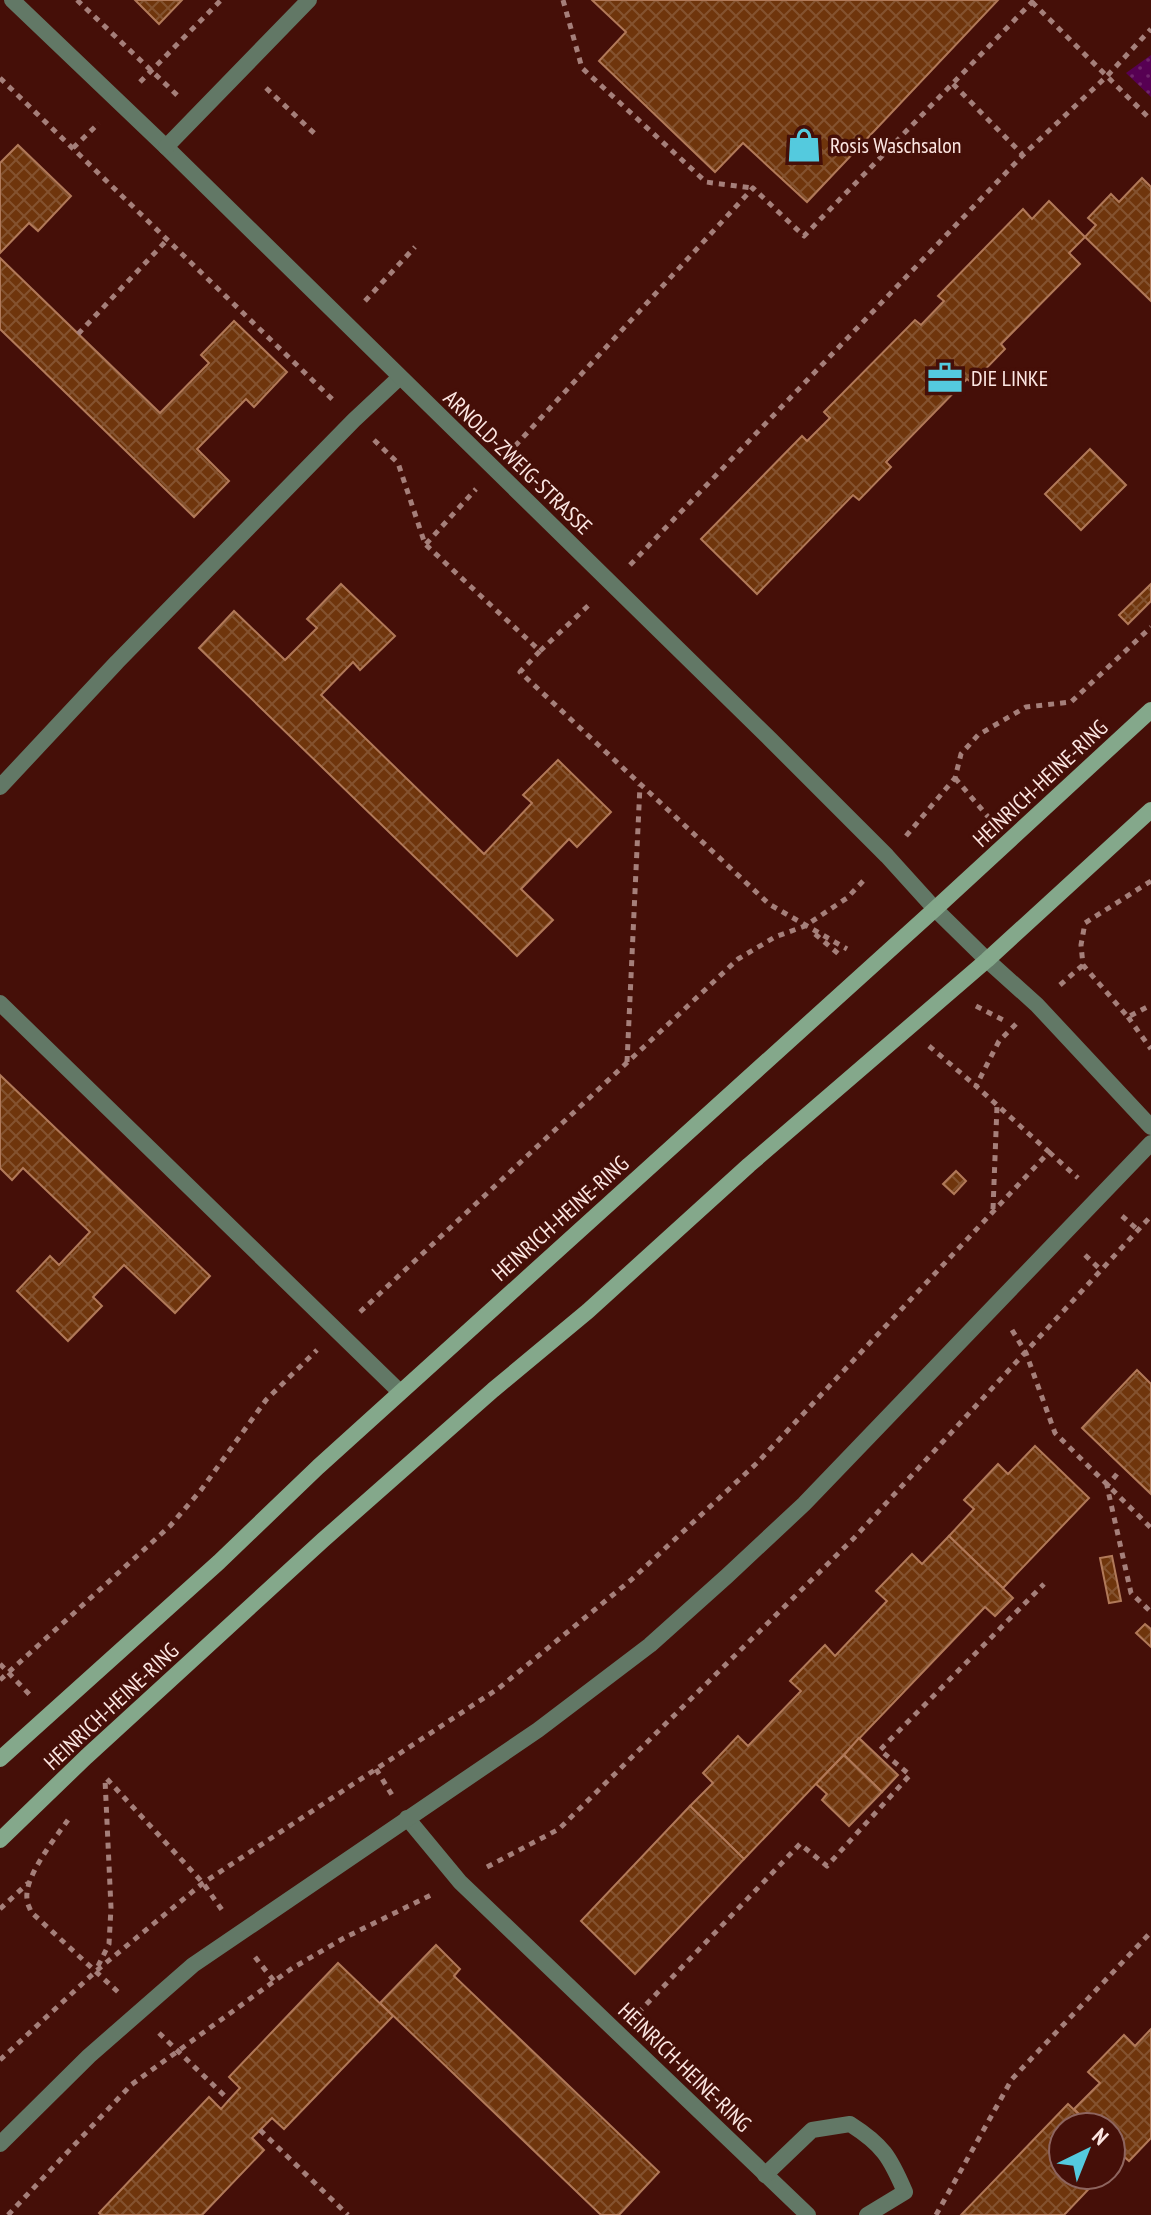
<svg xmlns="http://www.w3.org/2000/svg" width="1151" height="2215" font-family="'PT Sans Narrow',sans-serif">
	<defs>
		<pattern id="grass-dots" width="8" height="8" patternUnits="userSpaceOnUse" patternTransform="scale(2)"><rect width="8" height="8" fill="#570053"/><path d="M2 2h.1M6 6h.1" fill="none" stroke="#70256b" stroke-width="1.8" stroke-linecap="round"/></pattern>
		<pattern id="building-cross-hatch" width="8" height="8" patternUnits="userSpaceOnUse" patternTransform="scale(2)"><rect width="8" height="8" fill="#6f350c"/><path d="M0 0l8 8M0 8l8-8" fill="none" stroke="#84522f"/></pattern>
	</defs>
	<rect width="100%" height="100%" fill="#450f08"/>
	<path fill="url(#grass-dots)" d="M1151,55V97L1126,73Z"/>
	<g fill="url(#building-cross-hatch)" stroke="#b17959" stroke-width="2">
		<path d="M135,0H182L159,24Z"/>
		<path d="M592,0H998L807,202L743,143L715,172L599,61L626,32Z"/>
		<path d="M18,145L71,196L38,231L29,223L0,253V163Z"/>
		<path d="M1142,178L1151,187V301L1085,237L1096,225L1088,218L1111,194L1119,202Z"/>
		<path d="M1049,201L1085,237L1069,253L1080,264L1001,344L1005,349L972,383L967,379L886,462L891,467L859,500L853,495L757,594L701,539L802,436L807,441L830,418L824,412L915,320L921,325L944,301L938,296L1023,209L1032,219Z"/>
		<path d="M0,258L160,413L209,363L201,355L234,321L287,372L254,407L246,399L197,449L229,481L194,517L0,329Z"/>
		<path d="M1090,449L1126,485L1081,530L1045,494Z"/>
		<path d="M341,584L395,636L360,670L353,662L321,695L484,854L532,803L523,795L558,760L611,812L577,847L569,839L521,889L553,920L517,956L199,648L234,611L285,660L317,628L307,619Z"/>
		<path d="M1151,584V601L1128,624L1119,615Z"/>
		<path d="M0,1075L210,1276L175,1313L124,1265L93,1297L102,1306L68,1341L17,1291L50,1256L59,1265L90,1232L23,1168L12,1180L0,1168Z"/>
		<path d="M956,1171L966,1181L954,1194L943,1184Z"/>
		<path d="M1137,1370L1151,1384V1494L1082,1428Z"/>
		<path d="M1035,1446L1089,1498L1003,1588L949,1536L974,1509L964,1500L998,1464L1008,1474Z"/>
		<path d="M949,1536L1013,1598L995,1616L985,1607L744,1859L690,1806L713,1783L703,1773L738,1736L748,1746L801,1691L790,1681L825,1645L835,1656L887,1601L876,1591L912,1554L922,1564Z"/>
		<path d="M1112,1556L1121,1601L1109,1603L1100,1558Z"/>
		<path d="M1145,1624L1151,1629V1647L1136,1633Z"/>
		<path d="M859,1738L898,1775L882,1792L844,1755Z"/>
		<path d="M844,1755L882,1792L849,1826L822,1800L827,1794L816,1784Z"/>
		<path d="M690,1806L744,1859L635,1974L581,1921Z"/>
		<path d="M436,1945L460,1969L454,1976L659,2172L619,2215H601L380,2003Z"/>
		<path d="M338,1963L393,2016L284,2129L272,2118L252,2138L264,2150L202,2215H101L99,2213L209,2097L221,2109L229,2100L240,2088L229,2077Z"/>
		<path d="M1151,2029V2138L1129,2161L1111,2145V2127H1092L1074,2109L1100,2083L1088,2072L1124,2035L1135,2046Z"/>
		<path d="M1068,2104L1092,2127H1063V2175H1102L1064,2215H961Z"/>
		<path d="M1111,2145L1122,2155L1111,2166Z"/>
	</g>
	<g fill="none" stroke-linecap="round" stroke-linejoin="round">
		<g stroke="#a57f7a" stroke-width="5" stroke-dasharray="6 6" stroke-linecap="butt">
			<path d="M77,0L178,96"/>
			<path d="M563,0L582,68L706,182L752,188"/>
			<path d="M1032,2L1151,120"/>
			<path d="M0,78L333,400"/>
			<path d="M140,82L221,0"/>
			<path d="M953,84L1022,154"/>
			<path d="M266,88L315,134"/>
			<path d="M73,148L99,123"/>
			<path d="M365,301L415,247"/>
			<path d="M78,334L167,240"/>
			<path d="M374,440L398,463L425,544L540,651L520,672L769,904L847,949"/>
			<path d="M515,446L753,188L804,236L1034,0"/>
			<path d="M426,544L476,489"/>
			<path d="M630,565L1023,155L1107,76L1151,29"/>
			<path d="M540,651L592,602"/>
			<path d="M955,778L990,819"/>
			<path d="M906,836L955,778L961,754L978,735L1026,707L1071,702L1151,627"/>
			<path d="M1151,881L1085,923L1081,945L1083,965L1128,1017L1151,1005"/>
			<path d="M815,934L841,956"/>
			<path d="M1060,985L1083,965"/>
			<path d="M976,1006L1007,1022"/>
			<path d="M1128,1017L1151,1049"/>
			<path d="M929,1046L976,1086"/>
			<path d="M627,1062L640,785"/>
			<path d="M1049,1152L1078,1178"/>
			<path d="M993,1209L997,1106"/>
			<path d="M1122,1216L1138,1230"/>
			<path d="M1085,1255L1102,1271"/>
			<path d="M360,1312L738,959L775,937L805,926L847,898L866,878"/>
			<path d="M1012,1330L1026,1353L1055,1433L1151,1528"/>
			<path d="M1117,1474L1107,1486L1131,1593L1151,1612"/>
			<path d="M0,1664L30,1695"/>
			<path d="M0,1680L170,1526L201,1490L266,1400L317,1350"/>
			<path d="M376,1769L392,1795"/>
			<path d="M107,1779L203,1883L222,1910"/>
			<path d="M68,1820C55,1838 24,1877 27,1899C27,1904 30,1908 31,1912L118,1992"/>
			<path d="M487,1867L559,1829L854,1538L1151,1216"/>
			<path d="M0,1909L28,1883"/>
			<path d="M255,1957L274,1981"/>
			<path d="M98,1966L109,1944L111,1908L105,1779"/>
			<path d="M638,2013L800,1844L827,1866L910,1775L880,1750L1044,1584"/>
			<path d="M159,2033L229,2100"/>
			<path d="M0,2060L96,1971L203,1883L499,1688L631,1580L758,1462L1049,1152L976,1086L999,1041L1016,1024"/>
			<path d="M260,2130L348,2215"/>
			<path d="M8,2215L131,2085L291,1969L344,1938L431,1895"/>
			<path d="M936,2215L1012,2079L1151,1932"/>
		</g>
		<g stroke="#627866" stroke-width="16">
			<path d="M0,787L117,662L354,420L400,377"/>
			<path d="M0,1003L400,1392"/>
		</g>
		<g stroke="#627866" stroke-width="16">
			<path d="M12,0L166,147L770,739L887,856L935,909L987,960L1037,1005L1151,1127"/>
			<path d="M166,147L309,0"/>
			<path d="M407,1818L460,1882L808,2215"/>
			<path d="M0,2144L89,2056L193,1965L538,1730L650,1645L727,1576L804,1504L1151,1143"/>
			<path d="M765,2175L812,2130L850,2124C883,2145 890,2157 905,2192L867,2215"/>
		</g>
		<g stroke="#84a88b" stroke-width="16">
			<path d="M0,1759L219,1562L318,1467L935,909L1151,710"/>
			<path d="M0,1840L86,1757L323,1540L493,1390L588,1311L749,1165L987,960L1151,810"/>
		</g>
	</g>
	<defs>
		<g id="shop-bare" transform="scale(2.76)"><path d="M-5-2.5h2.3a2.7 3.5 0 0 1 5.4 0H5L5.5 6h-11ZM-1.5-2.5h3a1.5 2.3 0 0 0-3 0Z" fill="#54cade" stroke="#450f08" stroke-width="2.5" paint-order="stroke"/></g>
		<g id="office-bare" transform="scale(2.76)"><path d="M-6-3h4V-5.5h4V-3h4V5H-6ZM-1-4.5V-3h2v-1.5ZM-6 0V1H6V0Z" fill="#54cade" stroke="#450f08" stroke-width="2.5" paint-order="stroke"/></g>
	</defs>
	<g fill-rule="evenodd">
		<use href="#shop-bare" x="804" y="145"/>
		<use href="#office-bare" x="945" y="378"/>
	</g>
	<g text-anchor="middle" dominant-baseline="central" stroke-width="7" stroke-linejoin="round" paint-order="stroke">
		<g font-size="22" fill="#fce6e2" stroke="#450f08" text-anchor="start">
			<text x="830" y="145">Rosis Waschsalon</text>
			<text x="971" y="378">DIE LINKE</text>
		</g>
		<g font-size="22" fill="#fce6e2" stroke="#450f08">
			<text transform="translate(518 462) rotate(44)">ARNOLD-ZWEIG-STRASSE</text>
			<text transform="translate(1040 783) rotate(-43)">HEINRICH-HEINE-RING</text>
			<text transform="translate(560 1218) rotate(-42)">HEINRICH-HEINE-RING</text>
			<text transform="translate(111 1706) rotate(-43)">HEINRICH-HEINE-RING</text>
			<text transform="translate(685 2067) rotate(44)">HEINRICH-HEINE-RING</text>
		</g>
	</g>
	<g transform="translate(1087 2151) rotate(43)"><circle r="38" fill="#450f08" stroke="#8e655f" stroke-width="2"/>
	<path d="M0-6L14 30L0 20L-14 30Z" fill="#54cade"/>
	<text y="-12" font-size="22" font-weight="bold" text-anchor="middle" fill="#fce6e2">N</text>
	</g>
</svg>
